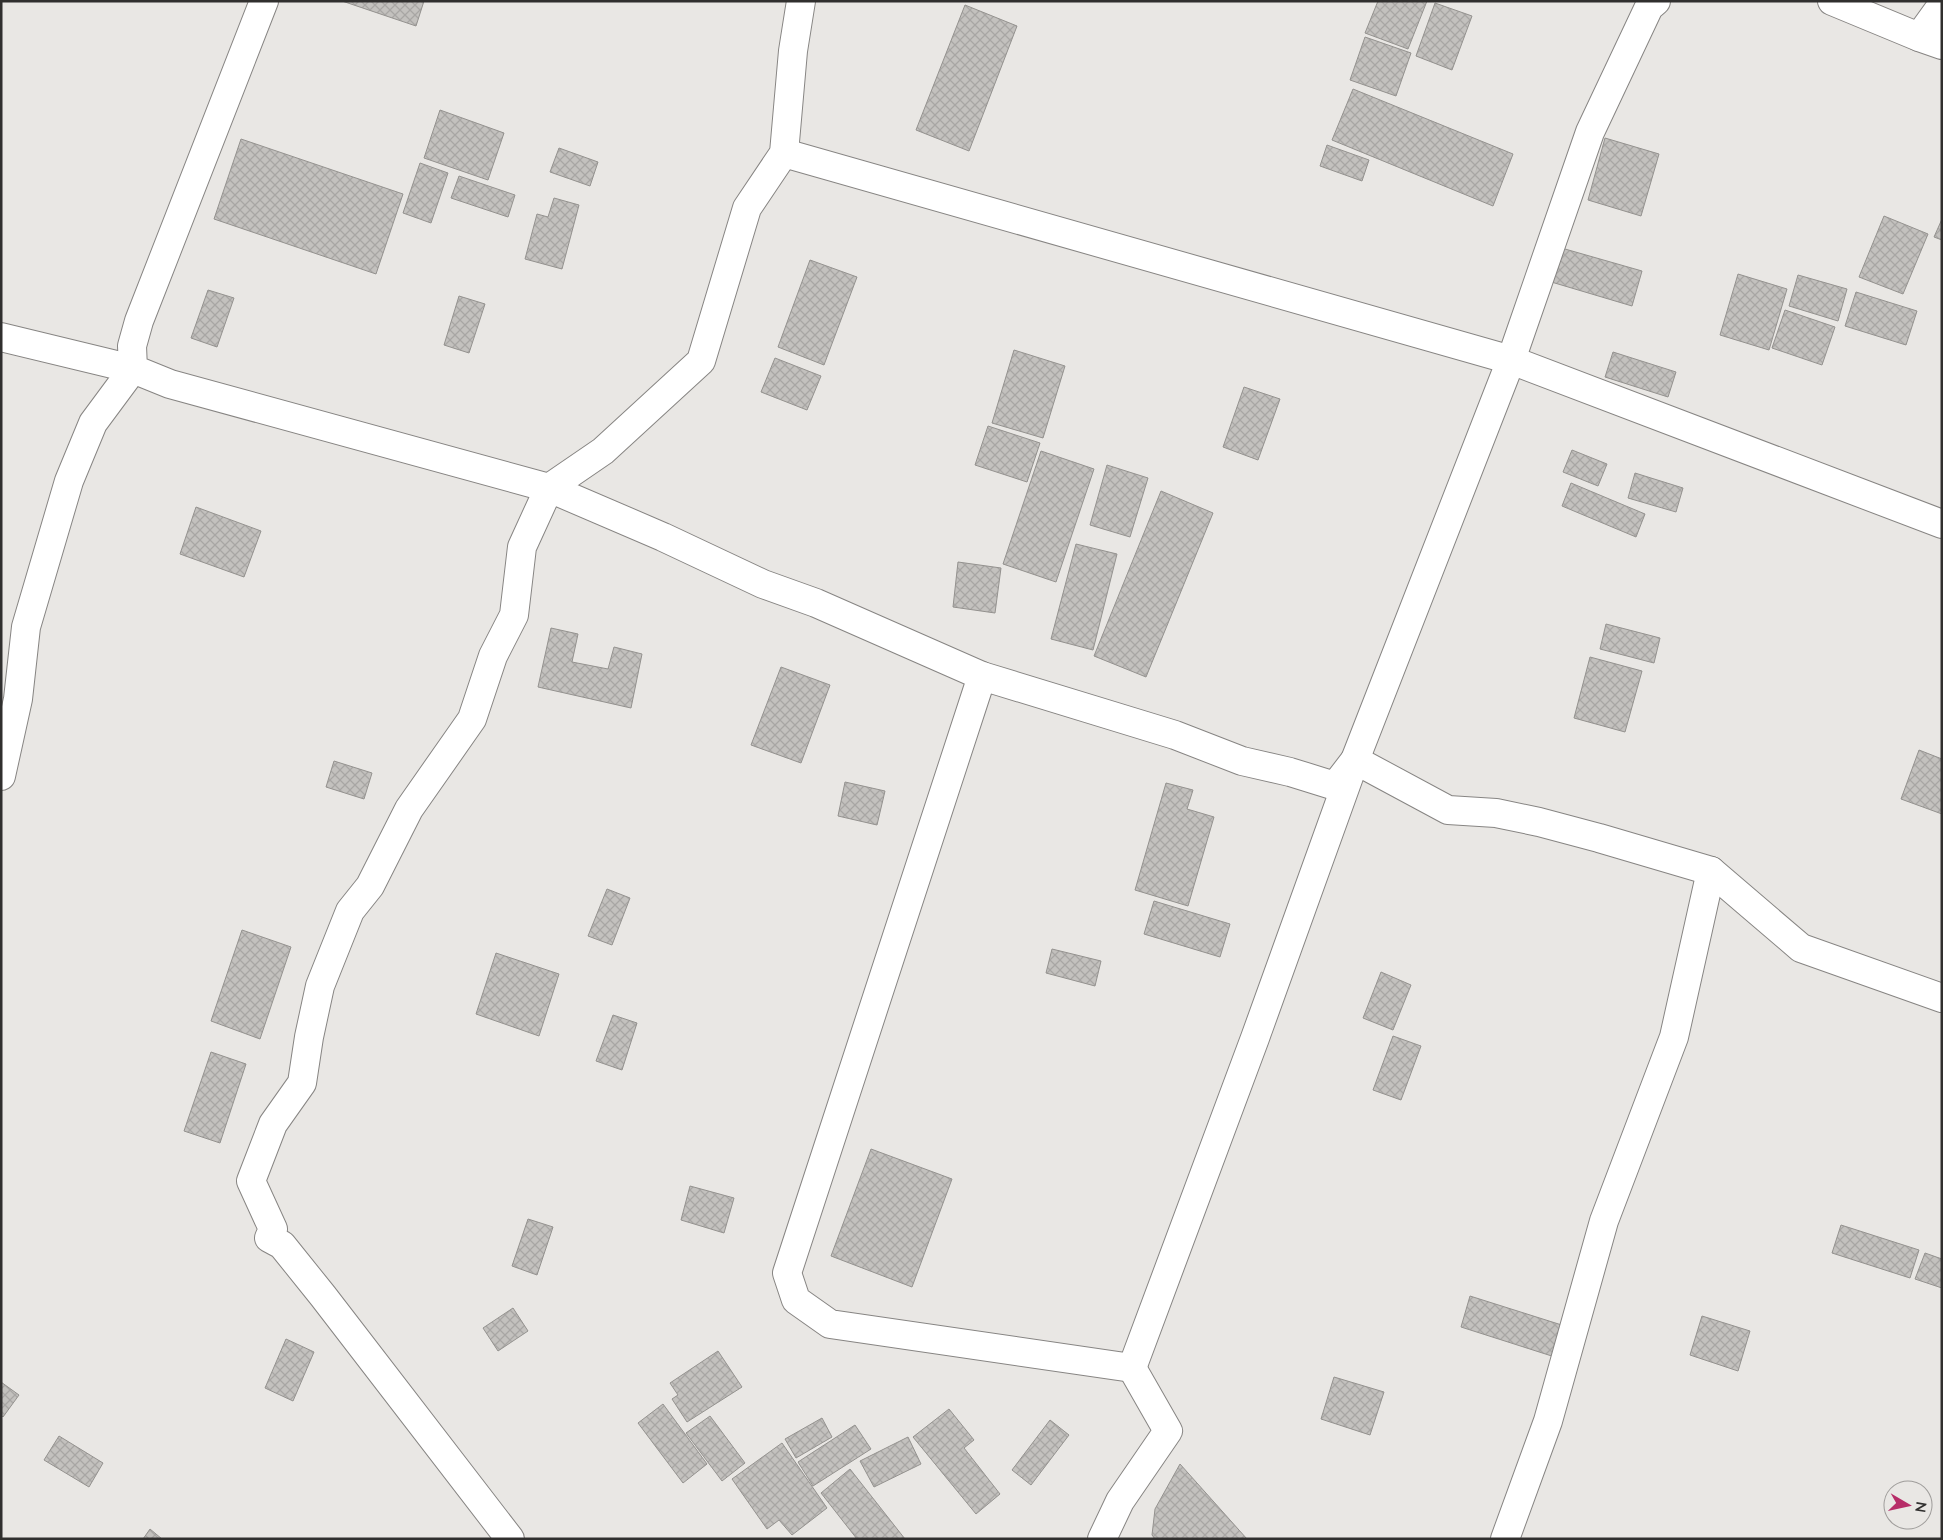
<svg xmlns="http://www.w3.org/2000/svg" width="1943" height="1540" font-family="Lato,sans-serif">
	<defs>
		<pattern id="building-cross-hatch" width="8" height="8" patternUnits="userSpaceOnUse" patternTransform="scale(1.25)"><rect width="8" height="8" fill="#c3c1be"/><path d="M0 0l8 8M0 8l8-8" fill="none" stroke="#a8a6a4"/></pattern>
	</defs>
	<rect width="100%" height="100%" fill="#e9e7e4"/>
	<g fill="url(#building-cross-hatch)" stroke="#94928f">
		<path d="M342,1H424L416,26Z"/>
		<path d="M1378,1H1427L1408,49L1365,33Z"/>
		<path d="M1435,3L1472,16L1452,70L1416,56Z"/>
		<path d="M965,5L1017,26L969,151L916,130Z"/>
		<path d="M1365,37L1411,53L1396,96L1350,80Z"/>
		<path d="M1353,89L1513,154L1493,206L1332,140Z"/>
		<path d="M440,110L504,133L488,180L424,158Z"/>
		<path d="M1605,138L1659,154L1641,216L1588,200Z"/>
		<path d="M241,139L403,194L376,274L214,219Z"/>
		<path d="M1327,145L1369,160L1362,181L1320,166Z"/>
		<path d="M559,148L598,162L590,186L550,172Z"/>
		<path d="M420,163L448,173L431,223L403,213Z"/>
		<path d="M459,176L515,195L508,217L451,198Z"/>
		<path d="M554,198L579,205L562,269L525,259L537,214L548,217Z"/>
		<path d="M1884,216L1928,234L1903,294L1859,277Z"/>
		<path d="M1942,219V240L1934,237Z"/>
		<path d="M1558,247L1642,271L1632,306L1548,281Z"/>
		<path d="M810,260L857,277L824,365L778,347Z"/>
		<path d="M1738,274L1787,289L1769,350L1720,335Z"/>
		<path d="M1798,275L1847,289L1838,321L1789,306Z"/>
		<path d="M208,290L234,298L217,347L191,338Z"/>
		<path d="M1856,292L1917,311L1906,345L1845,326Z"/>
		<path d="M459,296L485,304L469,353L444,345Z"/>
		<path d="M1785,310L1835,327L1822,365L1772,348Z"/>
		<path d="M1014,350L1065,366L1043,438L992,423Z"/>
		<path d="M1613,352L1676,372L1668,397L1605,377Z"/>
		<path d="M775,358L821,376L807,410L761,392Z"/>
		<path d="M1244,387L1280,399L1258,460L1223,447Z"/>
		<path d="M988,426L1040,443L1027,482L975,465Z"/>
		<path d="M1572,450L1607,464L1598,486L1563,472Z"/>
		<path d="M1041,451L1094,469L1056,582L1003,564Z"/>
		<path d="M1107,465L1148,478L1130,537L1090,525Z"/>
		<path d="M1635,473L1683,488L1676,512L1628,498Z"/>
		<path d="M1571,483L1645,514L1636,537L1562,506Z"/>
		<path d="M1161,491L1213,513L1146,677L1094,656Z"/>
		<path d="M196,507L261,531L244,577L180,554Z"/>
		<path d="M1076,544L1117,554L1093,650L1051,639Z"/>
		<path d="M958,562L1001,568L995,613L953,607Z"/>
		<path d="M1606,624L1660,638L1654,663L1600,649Z"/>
		<path d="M551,628L578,634L572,662L608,669L614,647L642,654L631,708L538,687Z"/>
		<path d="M1590,657L1642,671L1625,732L1574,718Z"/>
		<path d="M781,667L830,685L801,763L751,745Z"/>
		<path d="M1919,750L1942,759V814L1901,799Z"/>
		<path d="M334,761L372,773L364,799L326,787Z"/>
		<path d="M845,782L885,791L877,825L838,816Z"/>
		<path d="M1166,783L1193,790L1187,809L1214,817L1188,906L1135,890Z"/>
		<path d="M607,889L630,898L612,945L588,936Z"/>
		<path d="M1154,901L1230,924L1220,957L1144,934Z"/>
		<path d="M242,930L291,947L260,1039L211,1021Z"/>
		<path d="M1052,949L1101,961L1095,986L1046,973Z"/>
		<path d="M496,953L559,974L539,1036L476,1014Z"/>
		<path d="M1381,972L1411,985L1393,1030L1363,1018Z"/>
		<path d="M613,1015L637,1023L622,1070L596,1061Z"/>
		<path d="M1393,1036L1421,1046L1401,1100L1373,1090Z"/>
		<path d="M211,1052L246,1064L220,1143L184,1131Z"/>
		<path d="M871,1149L952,1179L912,1287L831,1256Z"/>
		<path d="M690,1186L734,1198L724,1233L681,1220Z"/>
		<path d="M528,1219L553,1227L537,1275L512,1266Z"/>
		<path d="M1841,1225L1919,1250L1910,1278L1832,1253Z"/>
		<path d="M1925,1253L1942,1259V1288L1915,1279Z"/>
		<path d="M1470,1296L1568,1327L1558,1358L1461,1327Z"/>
		<path d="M513,1308L528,1331L498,1351L483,1328Z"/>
		<path d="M1702,1316L1750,1331L1738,1371L1690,1355Z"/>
		<path d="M286,1339L314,1352L293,1401L265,1388Z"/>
		<path d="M718,1351L742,1387L687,1422L672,1399L678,1395L670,1383Z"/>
		<path d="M1334,1377L1384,1392L1370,1435L1321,1419Z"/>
		<path d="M1,1382L19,1395L3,1417L1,1415Z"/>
		<path d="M663,1404L707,1464L683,1483L638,1423Z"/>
		<path d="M949,1409L974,1440L964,1448L1000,1494L976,1514L913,1437Z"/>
		<path d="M710,1416L745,1463L722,1481L686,1433Z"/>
		<path d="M822,1418L832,1437L796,1458L785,1439Z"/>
		<path d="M1050,1420L1069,1435L1031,1485L1012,1470Z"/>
		<path d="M855,1425L871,1449L813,1486L798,1462Z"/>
		<path d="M59,1436L103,1463L89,1487L44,1460Z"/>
		<path d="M908,1437L921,1464L874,1487L860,1461Z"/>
		<path d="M782,1443L827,1508L792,1535L779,1520L767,1529L732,1479Z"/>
		<path d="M1180,1464L1247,1539H1155L1152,1535L1155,1509Z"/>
		<path d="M850,1469L905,1539H857L821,1493Z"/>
		<path d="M150,1529L162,1539H143Z"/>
	</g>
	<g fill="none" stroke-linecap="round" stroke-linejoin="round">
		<g stroke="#878583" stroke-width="30">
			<g id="street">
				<path d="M264,1L139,321L132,346L133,369L170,384L549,488L663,537L763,584L816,603L982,676L1175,735L1242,761L1290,772L1335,786L1355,760L1448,810L1496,813L1539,822L1599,838L1711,871L1801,948L1942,998"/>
				<path d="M1832,1L1919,37L1942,45"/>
				<path d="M1919,37L1942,5"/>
				<path d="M784,153L1511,360L1942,524"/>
				<path d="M1,337L133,369L93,423L69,481L26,627L18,699L1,776"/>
				<path d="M982,676L787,1273L796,1300L830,1324L1132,1368"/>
				<path d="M1132,1368L1255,1038L1355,760L1511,360L1590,132L1649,7L1656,1"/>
				<path d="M510,1539L323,1296L282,1245L269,1238L273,1229L251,1181L273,1124L302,1083L309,1037L320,986L350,911L370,886L409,809L472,719L493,656L514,615L522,547L549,488L603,451L701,361L747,208L784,153L793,51L801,1"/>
				<path d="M1102,1539L1120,1501L1168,1431L1132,1368"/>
				<path d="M1505,1539L1548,1421L1604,1221L1674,1037L1711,871"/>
			</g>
		</g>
		<use href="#street" stroke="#fff" stroke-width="28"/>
	</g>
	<rect width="1943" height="1540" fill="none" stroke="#302f2e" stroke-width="5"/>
	<g transform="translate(1908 1505) rotate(99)"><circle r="24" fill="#e9e7e4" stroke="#9f9d9b"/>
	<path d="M0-4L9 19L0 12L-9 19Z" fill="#b72d68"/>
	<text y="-8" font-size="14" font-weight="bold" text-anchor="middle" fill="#302f2e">N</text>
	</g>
</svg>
